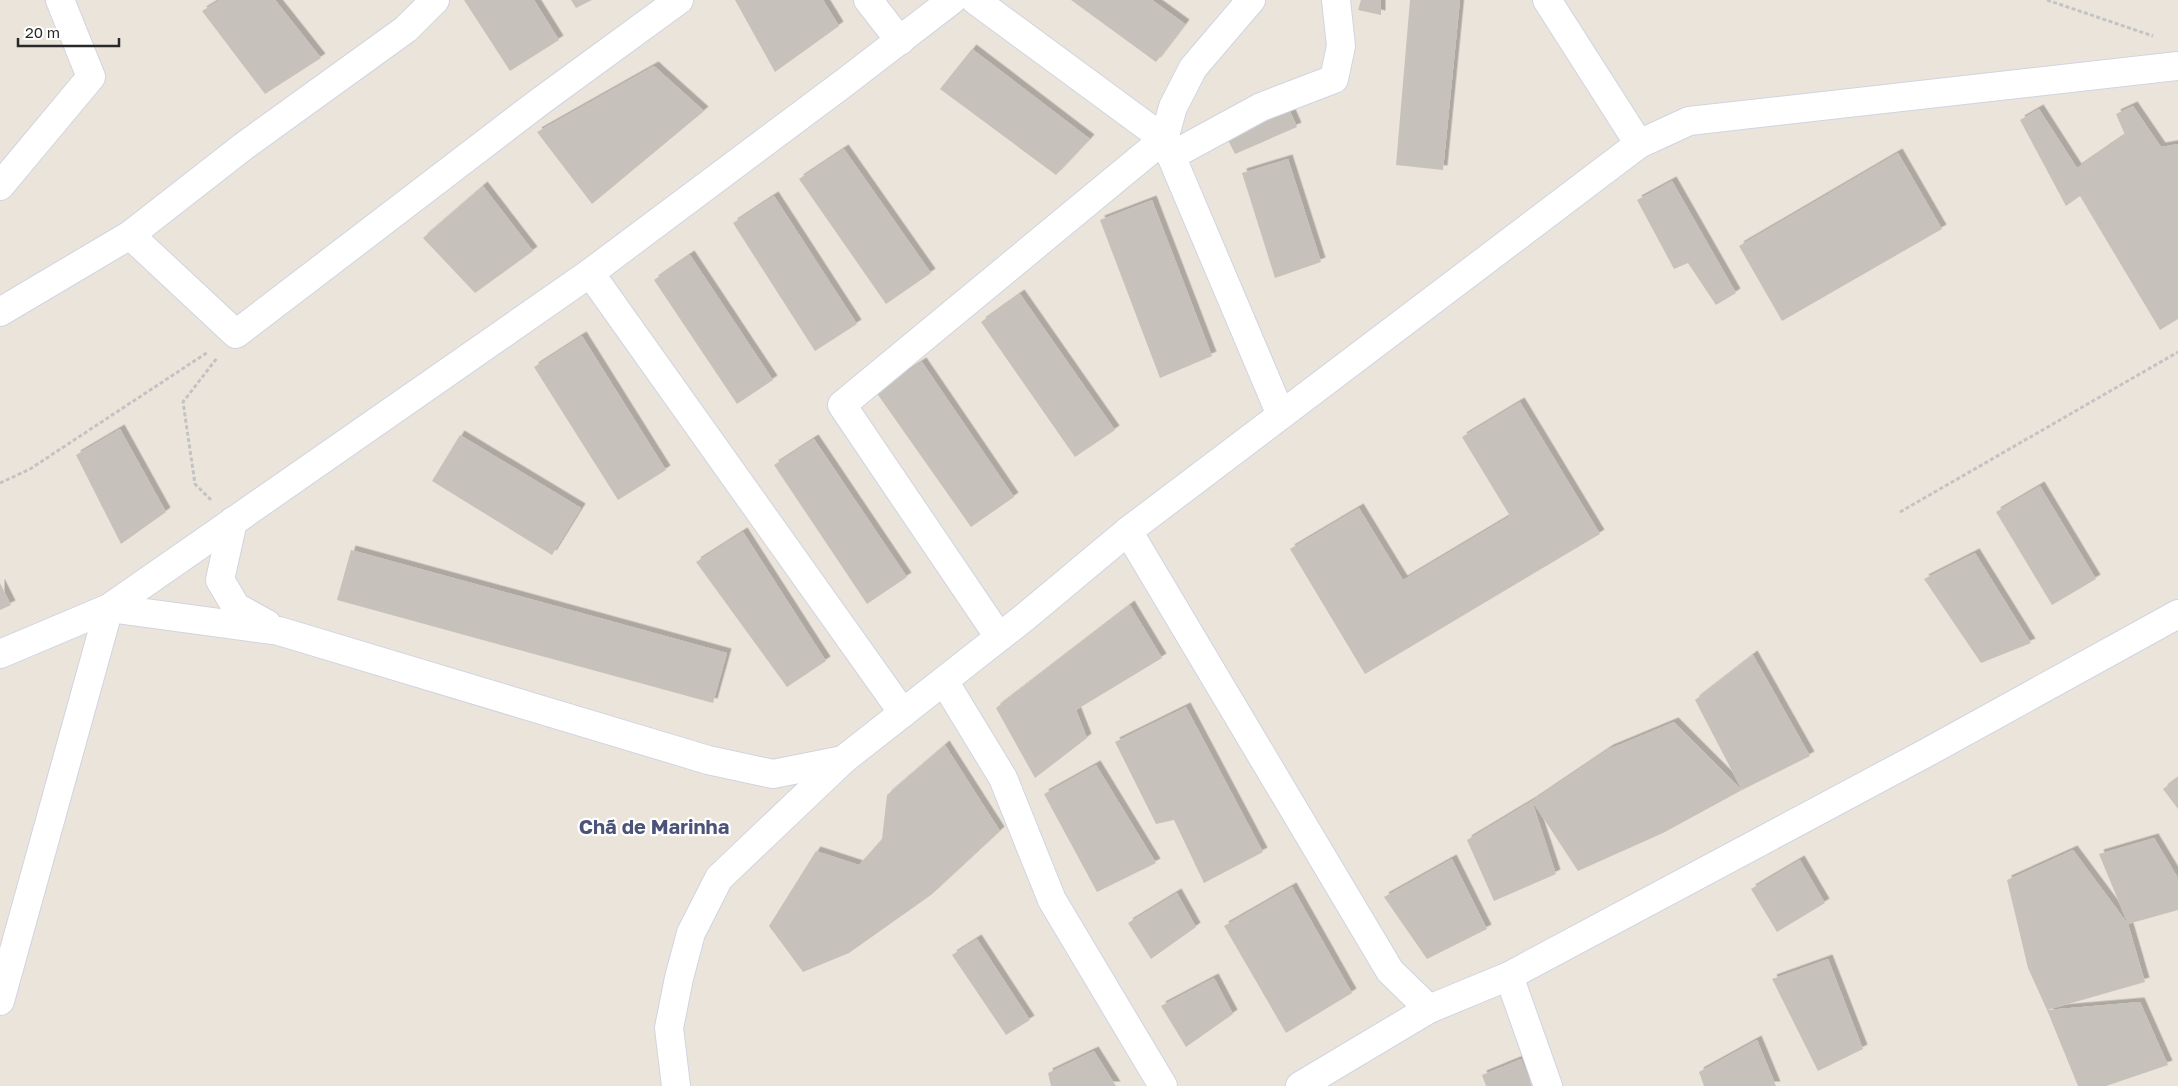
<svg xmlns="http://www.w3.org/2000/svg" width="2178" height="1086" font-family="'Golos Text',sans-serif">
	<defs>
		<filter id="shadow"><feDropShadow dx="4.5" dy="-4.5" stdDeviation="0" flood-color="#0004"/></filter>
	</defs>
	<rect width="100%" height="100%" fill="#ebe4db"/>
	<g fill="#c6c1bb" filter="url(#shadow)">
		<path d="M220,0H275L321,58L265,94L202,11Z"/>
		<path d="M464,0H534L559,40L510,71Z"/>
		<path d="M571,0H592L576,8Z"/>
		<path d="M735,0H823L839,26L775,72Z"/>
		<path d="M1071,0H1152L1185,24L1156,62Z"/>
		<path d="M1361,0H1381V15L1358,10Z"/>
		<path d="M1410,0H1460L1443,170L1396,165Z"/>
		<path d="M972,49L1090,139L1056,175L940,89Z"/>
		<path d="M654,66L704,111L592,204L537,132Z"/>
		<path d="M2133,106L2161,147L2178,144V319L2160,330L2080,196L2066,206L2020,120L2039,109L2077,168L2125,135L2116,114Z"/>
		<path d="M1289,109L1297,127L1235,154L1226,136Z"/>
		<path d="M844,149L931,273L886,304L799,179Z"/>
		<path d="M1898,153L1942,229L1782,321L1739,246Z"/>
		<path d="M1288,159L1321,262L1275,278L1242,173Z"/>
		<path d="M1672,181L1736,293L1716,305L1688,263L1674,269L1637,200Z"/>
		<path d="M483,186L533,251L475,293L423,238Z"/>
		<path d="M774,196L857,324L815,351L733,223Z"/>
		<path d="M1152,200L1212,356L1160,378L1100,220Z"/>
		<path d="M690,255L773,380L737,404L654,280Z"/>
		<path d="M1020,294L1115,430L1075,457L981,322Z"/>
		<path d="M582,336L666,470L618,500L534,367Z"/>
		<path d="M922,362L1014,497L971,527L876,392Z"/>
		<path d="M1520,402L1600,534L1365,674L1290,549L1359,508L1403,580L1510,516L1462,437Z"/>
		<path d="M120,429L166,512L121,544L76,455Z"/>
		<path d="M460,435L581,508L552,555L432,481Z"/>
		<path d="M814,439L907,577L867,604L774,465Z"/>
		<path d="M2040,486L2096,579L2052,605L1996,512Z"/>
		<path d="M743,532L826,661L787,687L696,562Z"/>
		<path d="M351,550L727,653L713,703L337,600Z"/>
		<path d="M1975,553L2031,643L1981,663L1924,579Z"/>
		<path d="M0,583L11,605L0,610Z"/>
		<path d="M1130,605L1162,658L1076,710L1087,738L1035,778L996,708Z"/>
		<path d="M1753,655L1810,756L1742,790L1695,700Z"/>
		<path d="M1186,707L1263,852L1204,883L1174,820L1156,824L1115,742Z"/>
		<path d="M1674,722L1742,790L1663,833L1578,871L1532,801L1556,874L1494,901L1467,840L1532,801L1609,749Z"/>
		<path d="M945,745L1000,831L931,895L849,953L803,972L769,926L816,851L859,865L882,839L887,795Z"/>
		<path d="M1096,765L1156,863L1097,892L1044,794Z"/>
		<path d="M2178,778V809L2163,789Z"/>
		<path d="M2154,838L2178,878V910L2128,924L2099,854Z"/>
		<path d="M2073,850L2128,924L2145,982L2047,1010L2028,968L2007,880Z"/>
		<path d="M1452,859L1487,929L1427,959L1384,897Z"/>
		<path d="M1800,860L1825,903L1777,932L1751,889Z"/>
		<path d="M1292,887L1352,993L1286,1033L1224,926Z"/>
		<path d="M1177,893L1196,927L1151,959L1128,923Z"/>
		<path d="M977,939L1030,1020L1006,1035L952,955Z"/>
		<path d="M1828,959L1863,1049L1818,1071L1772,979Z"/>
		<path d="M1214,978L1233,1014L1186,1047L1161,1006Z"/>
		<path d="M2140,1002L2168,1065L2106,1086H2078L2047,1010Z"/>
		<path d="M1757,1040L1776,1086H1704L1699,1072Z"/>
		<path d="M1094,1051L1116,1086H1051L1048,1073Z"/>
		<path d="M1521,1059L1532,1086H1486L1482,1075Z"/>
	</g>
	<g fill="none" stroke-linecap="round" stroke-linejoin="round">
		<g stroke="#d0d4e1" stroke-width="30">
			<g id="minor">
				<path d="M435,0L406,29L244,146L130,235L236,334L538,103L679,0"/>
				<path d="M868,0L900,41"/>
				<path d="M975,0L1164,139L1281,415"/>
				<path d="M1547,0L1639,144"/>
				<path d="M1171,156L1261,107L1334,79L1341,46L1336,0"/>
				<path d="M0,186L91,77L60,0"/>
				<path d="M590,273L903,713"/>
				<path d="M0,312L130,235"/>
				<path d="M233,521L220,580L236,607L267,624"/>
				<path d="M1128,531L1390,971L1429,1009L1509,976L1548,1086"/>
				<path d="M999,637L842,405L1164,139L1173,107L1193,68L1251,0"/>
				<path d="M0,654L109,608"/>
				<path d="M944,681L1003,778L1052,900L1163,1086"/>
				<path d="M843,760L773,774L708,760L279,631L109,608L590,273L844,83L952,0"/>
				<path d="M1509,976L1926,753L2178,614"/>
				<path d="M0,1001L109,608"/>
				<path d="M676,1086L669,1028L679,978L691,933L719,878L843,760L1025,617L1128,531L1639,144L1689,121L2178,66"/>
				<path d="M1300,1086L1429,1009"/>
			</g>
		</g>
		<g stroke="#c3c3c3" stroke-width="3" stroke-dasharray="4 2.5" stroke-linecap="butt">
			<path d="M2047,0L2153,36"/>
			<path d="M0,483L30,469L208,352"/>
			<path d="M211,500L195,484L183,402L217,358"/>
			<path d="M1900,512L2178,352"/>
		</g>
		<use href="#minor" stroke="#fff" stroke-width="28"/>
	</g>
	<g text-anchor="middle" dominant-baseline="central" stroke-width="4.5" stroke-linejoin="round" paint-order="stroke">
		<g font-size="20" font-weight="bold" fill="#4b5378" stroke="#fff">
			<text x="654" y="826">Chã de Marinha</text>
		</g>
	</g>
	<path d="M18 38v8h101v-8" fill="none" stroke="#292929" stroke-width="2.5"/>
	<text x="25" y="38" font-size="15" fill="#292929" stroke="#ffffff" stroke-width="4" paint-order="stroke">20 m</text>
</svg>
